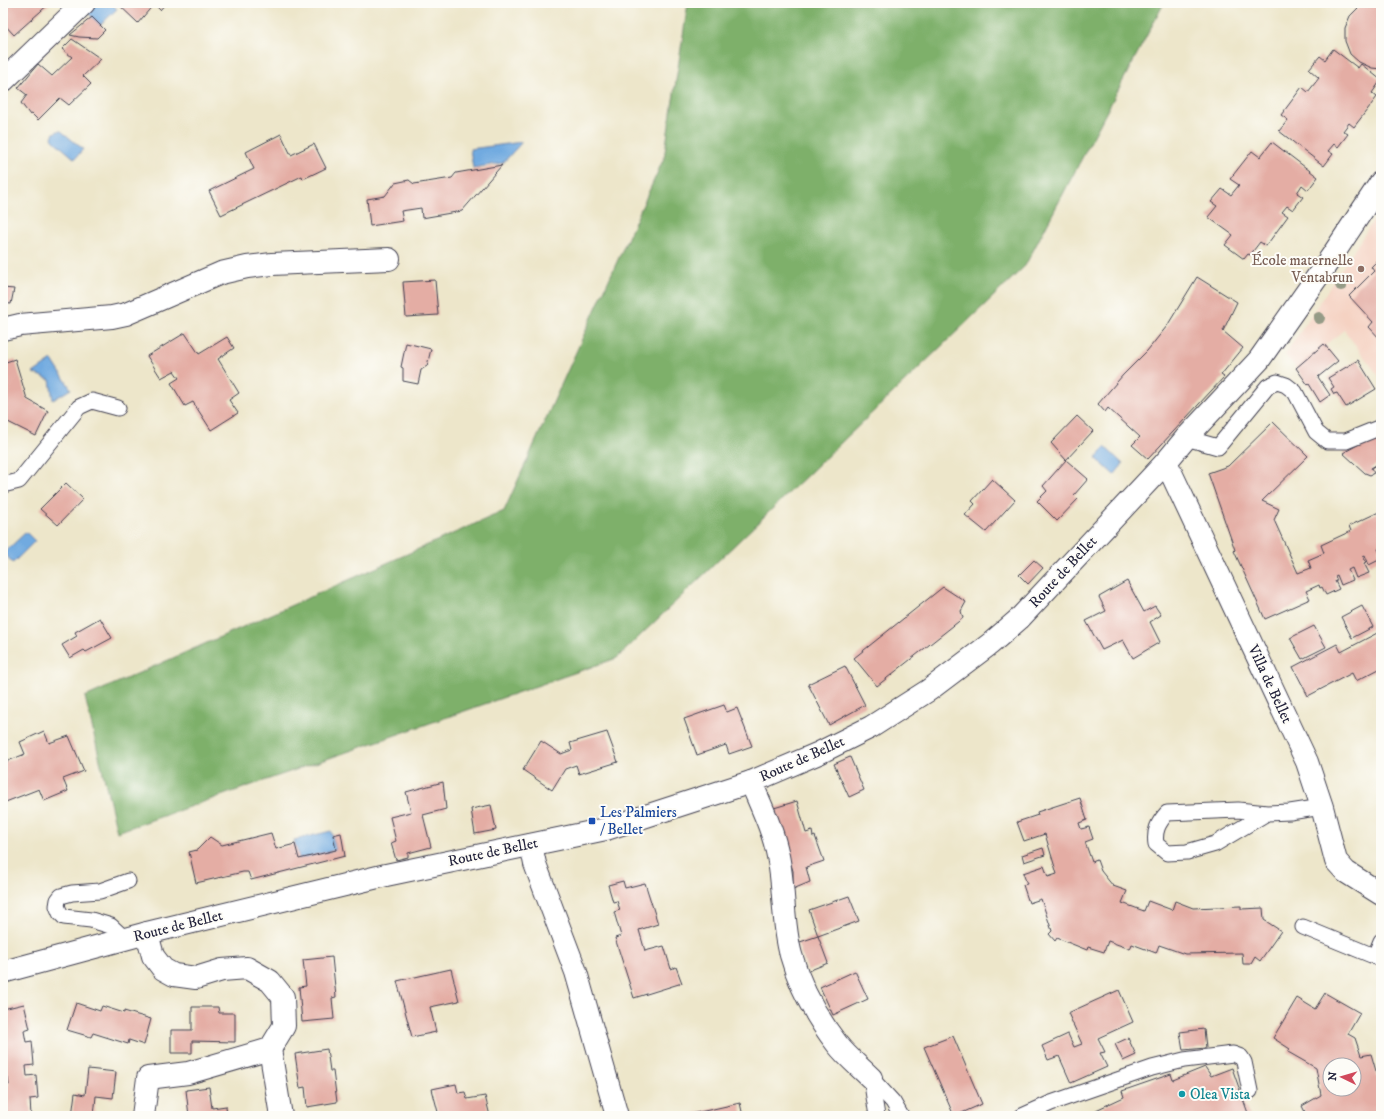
<svg xmlns="http://www.w3.org/2000/svg" width="1384" height="1119" font-family="'IM FELL DW Pica',serif">
	<rect width="100%" height="100%" fill="#fdfcf7"/>
	<filter id="ink" filterUnits="userSpaceOnUse"><feTurbulence type="fractalNoise" baseFrequency=".025" numOctaves="2"/><feDisplacementMap in="SourceGraphic" scale="8" xChannelSelector="R" yChannelSelector="G"/><feConvolveMatrix kernelMatrix="1 2 1 2 8 2 1 2 1" color-interpolation-filters="sRGB"/></filter>
	<filter id="wash" filterUnits="userSpaceOnUse"><feTurbulence type="fractalNoise" baseFrequency=".012" numOctaves="4" result="noise"/><feDisplacementMap in="SourceGraphic" scale="16" xChannelSelector="R" yChannelSelector="G"/><feGaussianBlur stdDeviation="0.9" result="paint"/><feColorMatrix in="noise" values="0 0 0 0 0 0 0 0 0 0 0 0 0 0 0 0 0 1.4 0 .05"/><feComposite in="paint" operator="in"/></filter>
	<g filter="url(#wash)">
		<rect width="100%" height="100%" fill="#ede6ca"/>
		<path fill="#f5d2c2" d="M1381,209V379L1344,330L1296,368L1285,355Z"/>
		<path fill="#7eb06a" stroke="#506952" d="M688,3H1164L1025,266L617,658L117,832L85,697L504,511L664,158Z"/>
		<g fill="#71aae0" stroke="#4a668e">
			<path d="M95,3H111L117,9L100,25L86,11Z"/>
			<path d="M58,131H61L83,149L75,159L53,140L52,137L54,133Z"/>
			<path d="M522,142L503,163L473,168L470,149Z"/>
			<path d="M52,360L71,389L53,400L50,380L33,373Z"/>
			<path d="M1105,447L1123,464L1114,475L1096,458Z"/>
			<path d="M26,532L35,541L13,563L4,553Z"/>
			<path d="M331,831L336,850L299,859L294,840Z"/>
		</g>
		<g id="blocks">
			<g fill="#e4ada4" fill-rule="evenodd">
				<path d="M3,3H50L14,35L3,23Z"/>
				<path d="M117,3H166L160,10L154,4L138,23Z"/>
				<path d="M1368,3H1381V69L1372,68L1359,62L1350,54L1345,41V28L1350,16L1359,7Z"/>
				<path d="M92,17L105,30L97,38L79,37L70,35Z"/>
				<path d="M72,39L101,59L83,76L91,84L69,105L60,98L38,120L32,114L30,115L21,103L27,95L18,88L38,64L52,76L72,57L62,49Z"/>
				<path d="M1333,49L1358,68L1361,64L1381,80L1372,93L1377,97L1354,127L1349,123L1343,131L1348,134L1338,147L1334,144L1328,151L1333,154L1324,166L1279,131L1288,120L1281,115L1302,87L1308,92L1319,78L1309,69L1320,56L1325,60Z"/>
				<path d="M281,134L291,155L314,144L326,168L303,179L302,176L221,215L209,191L254,169L246,152Z"/>
				<path d="M1272,142L1318,177L1308,190L1302,185L1297,193L1303,197L1293,210L1287,206L1282,212L1288,216L1266,246L1260,242L1250,255L1248,254L1244,259L1225,245L1233,235L1208,217L1217,206L1211,202L1222,189L1231,195L1239,185L1230,179L1252,151L1260,157Z"/>
				<path d="M502,165L462,211L422,218L421,208L401,211L403,221L370,226L367,199L385,196L395,183L409,180L414,184L452,178L456,173Z"/>
				<path d="M1381,257V340L1369,327L1373,322L1349,296L1374,271L1371,267Z"/>
				<path d="M1197,277L1237,302L1223,331L1243,348L1221,375L1224,377L1148,459L1132,445L1140,437L1108,408L1105,412L1098,404L1123,375L1147,351L1167,326Z"/>
				<path d="M435,280L438,315L406,317L403,282Z"/>
				<path d="M3,288L14,289L11,304L3,303Z"/>
				<path d="M185,333L199,354L227,337L234,348L218,359L239,393L229,400L238,413L211,430L193,402L185,406L171,383L179,378L174,371L161,378L147,356Z"/>
				<path d="M406,343L431,349L427,366L421,370L418,384L403,381V368L401,367Z"/>
				<path d="M1324,344L1338,361L1318,377L1330,395L1320,402L1309,384L1308,385L1296,368Z"/>
				<path d="M15,359L27,399L48,411L36,436L6,421L3,422V363Z"/>
				<path d="M1358,360L1376,389L1346,407L1337,393L1334,394L1331,389L1334,387L1328,378Z"/>
				<path d="M1077,416L1093,431L1066,460L1051,443Z"/>
				<path d="M1273,422L1308,456L1262,501L1279,509L1274,520L1298,573L1311,568L1308,560L1324,553L1321,545L1351,531L1349,526L1381,511V548L1378,549L1381,555V559L1369,565L1365,555L1363,556L1366,562L1364,563L1369,573L1356,578L1352,568L1348,570L1353,580L1341,585L1337,575L1335,576L1337,581H1335L1339,589L1326,595L1322,587L1320,588L1319,585L1306,591L1310,599L1265,619L1234,551L1235,550L1208,473L1228,466Z"/>
				<path d="M1381,432V462L1371,468L1374,473L1370,475L1365,473L1343,453Z"/>
				<path d="M1066,460L1088,479L1074,495L1078,499L1057,521L1037,501L1047,491L1043,486Z"/>
				<path d="M992,479L1015,500L986,532L965,515L975,504L972,501Z"/>
				<path d="M66,483L83,499L58,525L40,509Z"/>
				<path d="M1034,560L1043,568L1028,584L1019,575Z"/>
				<path d="M1127,581L1144,612L1155,606L1161,615L1150,622L1160,642L1133,658L1123,640L1102,650L1086,621L1106,611L1099,597Z"/>
				<path d="M943,587L966,602L961,611L963,618L877,686L854,658Z"/>
				<path d="M1362,606L1373,627L1352,638L1341,617Z"/>
				<path d="M100,618L112,638L86,652L84,650L70,658L62,645L77,636L75,632Z"/>
				<path d="M1314,626L1326,647L1302,659L1290,638Z"/>
				<path d="M1381,631V668L1356,681L1352,673L1308,696L1293,667L1337,644L1341,652Z"/>
				<path d="M845,666L865,705L829,725L808,684Z"/>
				<path d="M724,705L727,712L737,708L752,746L729,754L726,745L697,755L684,719Z"/>
				<path d="M44,731L49,743L69,736L84,771L63,779L68,791L44,801L39,789L3,803V763L25,754L20,742Z"/>
				<path d="M607,732L618,762L579,774L576,765L565,769L552,790L523,770L541,741L561,754L572,750L570,743Z"/>
				<path d="M850,757L864,790L849,797L834,764Z"/>
				<path d="M443,782L446,809L423,815L431,847L408,853V857L396,860L391,843L396,841L390,817L411,812L406,792Z"/>
				<path d="M1080,798L1087,820L1079,823L1081,829L1089,827L1093,839L1085,842L1092,862L1097,860L1101,871L1113,886L1127,891L1122,903L1144,911L1148,901L1172,910L1175,901L1193,908L1241,906V909L1263,908L1264,920L1281,931L1260,961L1255,957L1251,964H1243L1242,953L1185,954L1159,945L1156,953L1132,944L1130,949L1108,941L1104,952L1088,947L1087,950L1057,938L1055,941L1049,934L1052,931L1041,899L1029,903L1023,885L1027,884L1023,873L1044,866L1048,877L1057,874L1045,834L1024,841L1017,822L1038,815L1037,812Z"/>
				<path d="M797,801L806,833L812,831L813,837L815,836L824,861L806,867L810,882L793,889V871L774,808Z"/>
				<path d="M491,805L496,830L475,834L471,809Z"/>
				<path d="M271,833L276,849L295,844L299,859L336,850L333,835L341,833L345,856L251,880L248,872H243L196,883L189,852L197,850L210,837L222,845Z"/>
				<path d="M1043,848L1045,855L1024,862L1022,855Z"/>
				<path d="M623,881L625,888L645,883L658,924L639,930L645,951L664,946L671,969L676,967L682,983L634,998L615,938L621,936L614,912L620,910L617,901L613,902L608,885Z"/>
				<path d="M849,896L859,921L818,936L809,910Z"/>
				<path d="M818,936L828,963L808,971L797,943Z"/>
				<path d="M332,957L336,997L332,998L334,1019L302,1022L299,987L306,986L303,960Z"/>
				<path d="M451,969L459,1001L430,1007L436,1032L412,1037L397,981Z"/>
				<path d="M855,971L868,999L833,1015L820,987Z"/>
				<path d="M1119,990L1133,1022L1098,1038L1105,1052L1100,1053L1107,1067L1071,1083L1059,1056L1048,1060L1042,1046L1068,1034L1074,1047L1082,1044L1068,1013Z"/>
				<path d="M1325,993L1360,1013L1348,1034L1355,1038L1361,1056L1371,1054L1381,1088V1116H1307L1302,1106L1321,1095L1316,1068L1288,1052L1290,1049L1273,1038L1297,998L1315,1009ZM1330,1065H1354V1089H1330Z"/>
				<path d="M76,1003L100,1011L102,1006L124,1013V1011L151,1019L144,1045L129,1040L128,1044L93,1033L91,1037L67,1030Z"/>
				<path d="M24,1004L30,1029L24,1031L26,1042L32,1041L34,1065L26,1066L27,1076L36,1075L38,1098L30,1099L31,1116H7L4,1085H9L8,1078H3V1054H6L3,1035V1009Z"/>
				<path d="M192,1007H218L219,1013H235V1042L192,1041V1053H171V1030H192Z"/>
				<path d="M1204,1029L1206,1048L1183,1050L1180,1032Z"/>
				<path d="M953,1036L982,1104L955,1116H954L924,1047Z"/>
				<path d="M1128,1038L1136,1055L1123,1061L1115,1044Z"/>
				<path d="M327,1049L330,1071H333L337,1102L307,1107L305,1087L300,1088L295,1054Z"/>
				<path d="M1205,1067L1211,1076L1232,1068L1249,1116H1098L1096,1110L1124,1097L1122,1091L1171,1074L1173,1080Z"/>
				<path d="M88,1069L116,1072L113,1098L96,1096L94,1116H72L75,1093L85,1095Z"/>
				<path d="M456,1084L458,1093L465,1092L467,1099L485,1096L490,1116H439L432,1089Z"/>
				<path d="M209,1087L212,1108L226,1106L227,1116H189L186,1090Z"/>
				<path d="M740,1103L743,1116H692L691,1114Z"/>
			</g>
		</g>
	</g>
	<g filter="url(#ink)">
		<use href="#blocks" fill-opacity="0" stroke="#403f50" stroke-width="1"/>
		<g fill="none" stroke-linecap="round" stroke-linejoin="round">
			<g stroke="#403f50" stroke-width="17">
				<g id="service">
					<path d="M1186,438L1218,447L1268,386L1277,382L1286,385L1295,392L1316,432L1327,441H1346L1381,427"/>
					<path d="M3,485L19,481L79,407L92,401L118,408"/>
					<path d="M1267,813L1215,844L1187,852L1167,853L1156,844C1154,831 1158,823 1167,813L1238,810L1267,813L1290,812L1322,807"/>
					<path d="M1303,927L1381,959"/>
					<path d="M125,939L111,926L91,920L64,917L60,913L57,906L58,900L61,896L72,893L100,891L128,881"/>
					<path d="M1375,956L1381,941"/>
					<path d="M871,1078L893,1102L901,1116"/>
					<path d="M871,1078L877,1116"/>
					<path d="M1022,1116L1051,1103L1152,1068L1184,1060L1233,1054L1241,1057L1244,1062L1250,1091"/>
				</g>
			</g>
			<g stroke="#403f50" stroke-width="24">
				<g id="minor">
					<path d="M3,81L84,3"/>
					<path d="M3,329L20,325L112,317L126,314L221,273L247,267L272,264L389,259"/>
					<path d="M1166,462L1307,762L1322,807L1336,861L1346,872L1381,894"/>
					<path d="M751,782C761,806 773,830 778,856C785,889 782,923 791,955C800,987 817,1018 837,1044C847,1057 860,1067 871,1078"/>
					<path d="M531,845L535,864L576,972L617,1116"/>
					<path d="M270,1049L281,1116"/>
					<path d="M143,1116L148,1078L188,1073L270,1049L284,1026L283,997L270,981L247,968L222,970L196,978L174,975L163,969L153,956L147,933"/>
				</g>
			</g>
			<g stroke="#403f50" stroke-width="24">
				<path id="tertiary" d="M3,972L147,933L386,875L606,829L751,782L819,753L871,727L929,690L990,644L1019,619L1166,462L1186,438L1259,360L1332,256L1381,182"/>
			</g>
			<use href="#service" stroke="#fff" stroke-width="15"/>
			<use href="#minor" stroke="#fff" stroke-width="22"/>
			<use href="#tertiary" stroke="#fff" stroke-width="22"/>
		</g>
		<g fill="#959b87">
			<circle cx="1341" cy="285" r="6"/>
			<circle cx="1319" cy="318" r="6"/>
		</g>
	</g>
	<circle fill="#8d6e63" stroke="#fdfcf7" stroke-width="1.5" cx="1361" cy="269" r="4"/>
	<rect fill="#1a4fb4" stroke="#fdfcf7" stroke-width="1.5" x="588" y="817" width="8" height="8" rx="2"/>
	<circle fill="#0f9aa8" stroke="#fdfcf7" stroke-width="1.5" cx="1182" cy="1094" r="4"/>
	<g text-anchor="middle" dominant-baseline="central" stroke-width="4" stroke-linejoin="round" paint-order="stroke">
		<g font-size="15" fill="#785e54" stroke="#fdfcf7" text-anchor="end">
			<text x="1353" y="260">École maternelle<tspan x="1353" dy="17">Ventabrun</tspan></text>
		</g>
		<g font-size="15" fill="#22223b" stroke="#fdfcf7">
			<text transform="translate(1063 572) rotate(-47)">Route de Bellet</text>
			<text transform="translate(1270 684) rotate(65)">Villa de Bellet</text>
			<text transform="translate(802 759) rotate(-24)">Route de Bellet</text>
			<text transform="translate(493 852) rotate(-12)">Route de Bellet</text>
			<text transform="translate(178 926) rotate(-14)">Route de Bellet</text>
		</g>
		<g font-size="15" fill="#164399" stroke="#fdfcf7" text-anchor="start">
			<text x="600" y="812">Les Palmiers<tspan x="600" dy="17">/ Bellet</tspan></text>
		</g>
		<g font-size="15" fill="#0d838f" stroke="#fdfcf7" text-anchor="start">
			<text x="1190" y="1094">Olea Vista</text>
		</g>
	</g>
	<rect width="1384" height="1119" fill="none" stroke="#fdfcf7" stroke-width="16"/>
	<g transform="translate(1342 1077) rotate(275)"><circle r="19" fill="#fdfcf7" stroke="#a5a5ac"/>
	<path d="M0-3L7 15L0 10L-7 15Z" fill="#d1495b"/>
	<text y="-6" font-size="11" font-weight="bold" text-anchor="middle" fill="#22223b">N</text>
	</g>
</svg>
